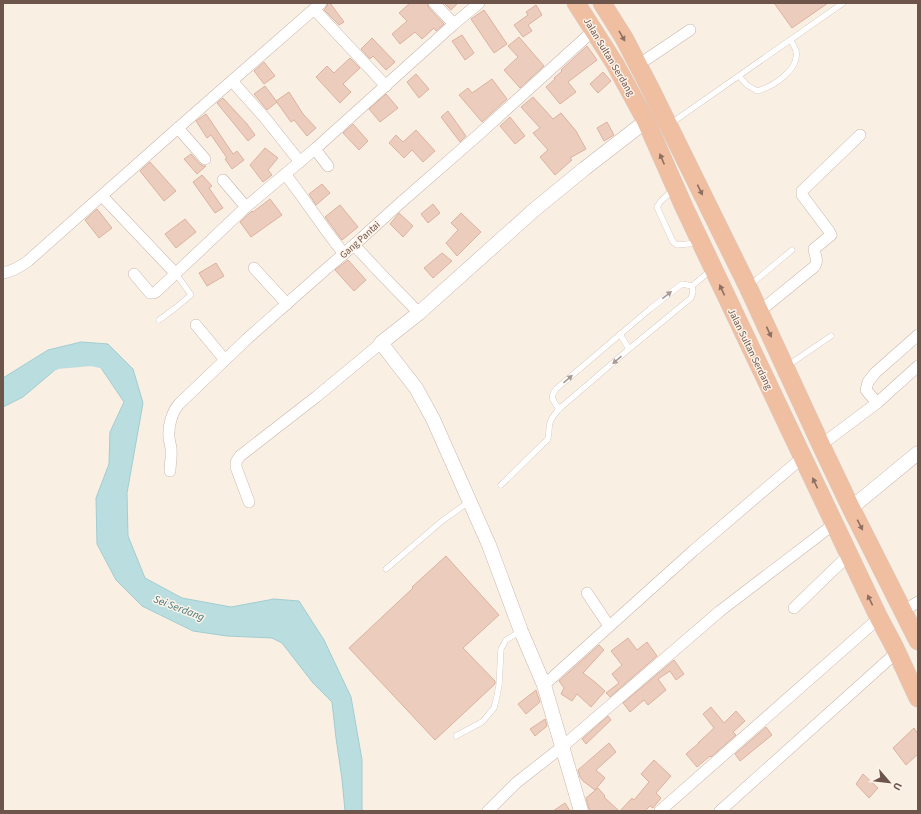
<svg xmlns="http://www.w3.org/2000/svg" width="921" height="814" font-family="'Source Sans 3',sans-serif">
	<rect width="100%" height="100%" fill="#f9efe3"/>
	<path fill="#badee0" stroke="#a1cdd1" d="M81,342L108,344L133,369L143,403L127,493L128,536L145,578L182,598L231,607L274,599L299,601L324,640L351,697L362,760V811H345L342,779L336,738L332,702L313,683L282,643L272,638L227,636L193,631L142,606L116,580L97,544L96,498L109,464L110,432L124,402L95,359L69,358L23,397L3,407V378L48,350Z"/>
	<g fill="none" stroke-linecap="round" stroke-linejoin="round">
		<path stroke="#badee0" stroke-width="16" d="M45,366L57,361L91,358L105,361"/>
	</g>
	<g fill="#ecccbd" stroke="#ddb29f">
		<path d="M328,3H330L344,22L339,25L324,10L327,6Z"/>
		<path d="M410,3H427L429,8L444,24L436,31L434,28L422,39L415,32L400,44L392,34L407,21L399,13Z"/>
		<path d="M444,3H458L451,10Z"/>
		<path d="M774,3H828L792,28Z"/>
		<path d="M536,5L542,15L528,25L532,31L523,37L514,25L528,15L526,12Z"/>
		<path d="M484,10L507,44L494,53L471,19Z"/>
		<path d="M462,35L474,53L465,60L452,41Z"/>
		<path d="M519,37L544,66L520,88L504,70L518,57L508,46Z"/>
		<path d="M372,38L395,62L386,70L373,56L370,59L361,49Z"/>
		<path d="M587,46L597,60L568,82L576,92L560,104L546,87L555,79L554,78L562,71L561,70Z"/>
		<path d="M350,58L360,68L343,84L351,92L340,103L316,77L327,66L334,73Z"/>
		<path d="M264,62L275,76L264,84L254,71Z"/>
		<path d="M603,72L611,81L598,93L590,84Z"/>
		<path d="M416,74L429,89L419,98L407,82Z"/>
		<path d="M492,79L507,99L482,122L459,95L468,88L472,93Z"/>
		<path d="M265,86L277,102L267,110L254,94Z"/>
		<path d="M289,92L303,114L316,128L307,136L294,120L291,122L276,101Z"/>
		<path d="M386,94L398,108L380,122L369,109Z"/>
		<path d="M533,97L553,119L561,113L576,131L586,149L570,158L572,160L555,175L540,157L548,150L533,133L540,128L521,107Z"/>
		<path d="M223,98L247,124L255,135L248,141L217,103Z"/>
		<path d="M448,111L466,136L460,142L441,117Z"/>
		<path d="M206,114L233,154L237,151L244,160L232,169L225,159L227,158L211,135L207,138L196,121Z"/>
		<path d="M510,117L525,136L515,144L500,126Z"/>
		<path d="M607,122L614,135L604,141L597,128Z"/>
		<path d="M353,124L368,141L359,150L343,133Z"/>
		<path d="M416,130L435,151L423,162L412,150L404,158L389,143L396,135L403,142Z"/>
		<path d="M265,148L278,158L268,170L272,175L263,182L250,165Z"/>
		<path d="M191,154L200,164L203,166H206L197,174L184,159Z"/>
		<path d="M150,162L176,191L164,201L140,171Z"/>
		<path d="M202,175L212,186L209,188L223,208L215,213L193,182Z"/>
		<path d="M322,184L330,193L316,205L309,194Z"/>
		<path d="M270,199L282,215L251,237L240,222L252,211L253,212Z"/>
		<path d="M433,204L440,213L428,223L421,214Z"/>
		<path d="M340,205L358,227L342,240L325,217Z"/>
		<path d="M97,209L112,228L99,238L85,220Z"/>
		<path d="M399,213L413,226L403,237L390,224Z"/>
		<path d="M461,213L481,232L457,256L446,243L458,230L451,223Z"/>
		<path d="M185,219L196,232L176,248L165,234Z"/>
		<path d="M442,253L452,261L433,278L424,268Z"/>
		<path d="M348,260L366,280L354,291L335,270Z"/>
		<path d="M216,263L224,276L207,286L199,273Z"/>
		<path d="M446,556L499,615L463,648L495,681V684L435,740L349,648L413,588L412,587Z"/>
		<path d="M628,638L637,650L647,642L657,656L610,697L606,693L619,683L612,674L622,665L611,651Z"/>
		<path d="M599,645L604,650L583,673L595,682L605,691L591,707L577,694L572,701L561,694L564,688L559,681Z"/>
		<path d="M674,660L684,674L676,680L670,671L658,679L666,690L648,705L644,700L630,712L623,703Z"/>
		<path d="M536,690L540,702L526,714L518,704Z"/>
		<path d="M711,707L724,723L736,711L745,721L733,732L736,735L711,757L710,756L697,767L686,754L699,743H698L714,728L703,714Z"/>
		<path d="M608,716L611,720L586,744L582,739Z"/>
		<path d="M545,719L547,726L535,736L530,729Z"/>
		<path d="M766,727L772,735L740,761L735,754Z"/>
		<path d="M914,728L918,734V754L906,765L893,748Z"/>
		<path d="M609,743L616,752L596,770L605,778L595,790L583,781L580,777L578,770Z"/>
		<path d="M654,760L671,776L656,793L661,798L653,808L650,806L645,811H620L632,798L634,800L649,782L641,774Z"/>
		<path d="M863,774L878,788L869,798L856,784Z"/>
		<path d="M598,788L605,796L604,797L619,811H591L589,809L586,798Z"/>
		<path d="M565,803L570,811H553Z"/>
	</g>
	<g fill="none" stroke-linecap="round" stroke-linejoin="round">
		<g stroke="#c9b6ab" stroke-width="6">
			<g id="service">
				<path d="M739,76L747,85L757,91C772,87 800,70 796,51C795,47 792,43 791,40"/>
				<path d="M670,124L843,3"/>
				<path d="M674,189L661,201L657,207L673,242L677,245L698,243"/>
				<path d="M692,286L710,271"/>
				<path d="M749,286L792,250"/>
				<path d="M159,320L174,309L191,295L189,292L176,274"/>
				<path d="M620,334L629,349"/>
				<path d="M787,366L831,336"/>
				<path d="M559,409C554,401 549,398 556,389L650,309L682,284L692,286"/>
				<path d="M501,485L547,440C550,435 548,429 550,423C551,418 556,413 559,409L629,349L691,298L693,292L692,286"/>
				<path d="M386,569L442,521L470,501"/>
				<path d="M456,736L482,722L494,708L497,696L499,685L501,649L506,640L521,631"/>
			</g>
		</g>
		<g stroke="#c9b6ab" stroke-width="12">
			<g id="minor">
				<path d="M434,3L454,24"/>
				<path d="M314,9L386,86"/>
				<path d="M638,65L690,30"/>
				<path d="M232,81L265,118L300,162"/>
				<path d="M178,128L205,159"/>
				<path d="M315,149L328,166"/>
				<path d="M285,174C297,189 307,204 318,219C326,231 335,242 344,254"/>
				<path d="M223,180L246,207"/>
				<path d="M102,196L176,274"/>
				<path d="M354,245L382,275L419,313"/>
				<path d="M254,268L287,304"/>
				<path d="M3,273C13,271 20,267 28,261L178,128L321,3"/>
				<path d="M134,274L150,293H154L157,291L246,207L315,149L454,24L479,3"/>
				<path d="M760,311L814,267C819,261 815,256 814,249L831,235L829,231L802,195V191L860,135"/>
				<path d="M196,325L225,360"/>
				<path d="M877,403L866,390L868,382L875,373L918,335"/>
				<path d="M821,445L877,403L918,366"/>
				<path d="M170,471C170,464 172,456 171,449C171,445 169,441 169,437C168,426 172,412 179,404L248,338L325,270L354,245L398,205L477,136L594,30"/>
				<path d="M249,502L236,467V462L240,456L316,397L381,343"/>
				<path d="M587,593L609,626"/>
				<path d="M794,608L830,573L849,555"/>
				<path d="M903,611L918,602"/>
				<path d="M544,685L693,551L803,457"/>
				<path d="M488,811L516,783L562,747L720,611L834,524"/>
				<path d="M660,811L879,618"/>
				<path d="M720,811L897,652"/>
			</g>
		</g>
		<g stroke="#c9b6ab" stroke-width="15">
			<g id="tertiary">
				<path d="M851,508L918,453"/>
				<path d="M581,811L544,685L521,631L489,545L433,419L416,388L381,343L419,313L534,210L584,169L646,121"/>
			</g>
		</g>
		<g stroke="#d6cfcd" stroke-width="19">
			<g id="trunk">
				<path d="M576,3L615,64L646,121L684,207L879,618L894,646L918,698"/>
				<path d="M602,3L624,38L651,90L748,287L821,445L851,508L918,641"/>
			</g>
		</g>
		<use href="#service" stroke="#fff" stroke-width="5.5"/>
		<use href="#minor" stroke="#fff" stroke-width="11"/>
		<use href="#tertiary" stroke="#fff" stroke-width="14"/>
		<use href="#trunk" stroke="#f0bea0" stroke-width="18"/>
	</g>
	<defs><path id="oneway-solid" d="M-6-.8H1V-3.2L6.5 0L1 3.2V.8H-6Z"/></defs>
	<g fill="#8e6f61">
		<use href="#oneway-solid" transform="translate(622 36) rotate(60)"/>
		<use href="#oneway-solid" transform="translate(662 159) rotate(-113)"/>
		<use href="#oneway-solid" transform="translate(700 190) rotate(64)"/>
		<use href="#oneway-solid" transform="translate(722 290) rotate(-115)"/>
		<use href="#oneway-solid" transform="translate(769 332) rotate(65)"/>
		<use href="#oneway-solid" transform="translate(815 483) rotate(-115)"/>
		<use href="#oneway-solid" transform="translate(860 525) rotate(63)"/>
		<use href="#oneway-solid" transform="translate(870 600) rotate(-116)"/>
	</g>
	<g fill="#a89994">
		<use href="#oneway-solid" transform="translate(667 295) rotate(-38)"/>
		<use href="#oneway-solid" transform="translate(617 360) rotate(139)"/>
		<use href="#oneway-solid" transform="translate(568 379) rotate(-40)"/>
	</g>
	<g text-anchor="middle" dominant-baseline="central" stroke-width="3" stroke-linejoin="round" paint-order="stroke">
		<g font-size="10" fill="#6e554c" stroke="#fdf3e8">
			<text transform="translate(609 57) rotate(59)">Jalan Sultan Serdang</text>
			<text transform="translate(360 240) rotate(-42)">Gang Pantai</text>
			<text transform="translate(750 349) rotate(64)">Jalan Sultan Serdang</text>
		</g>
		<g font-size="11" font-style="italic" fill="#457579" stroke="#fdf3e8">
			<text transform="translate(179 608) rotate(21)">Sei Serdang</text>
		</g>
	</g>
	<rect width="921" height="814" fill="none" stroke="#6e554c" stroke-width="8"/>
	<g transform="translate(889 782) rotate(118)" stroke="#fdf3e8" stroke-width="3" paint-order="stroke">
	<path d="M0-3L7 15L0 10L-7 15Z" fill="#6e554c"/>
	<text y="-6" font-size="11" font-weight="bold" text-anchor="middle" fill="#6e554c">U</text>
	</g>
</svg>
